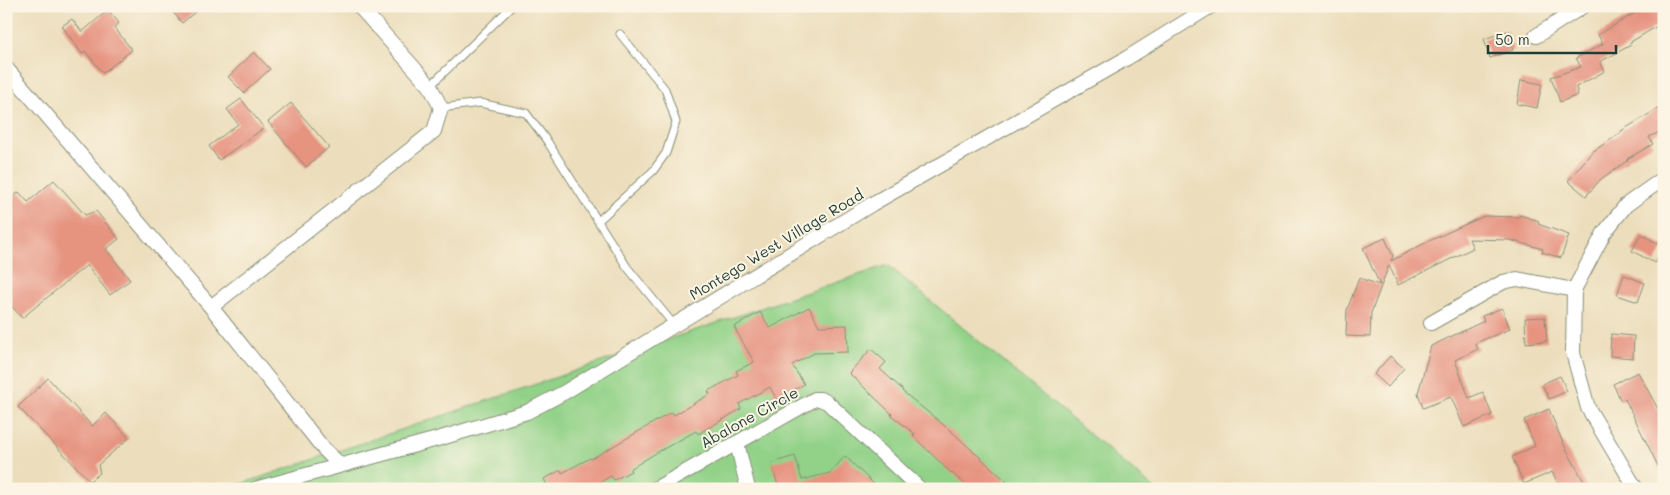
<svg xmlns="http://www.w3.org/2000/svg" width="1670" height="495" font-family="Mali,sans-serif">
	<rect width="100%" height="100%" fill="#fcf5e5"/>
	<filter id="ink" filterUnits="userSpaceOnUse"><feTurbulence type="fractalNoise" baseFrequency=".02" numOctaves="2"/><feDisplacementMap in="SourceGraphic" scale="10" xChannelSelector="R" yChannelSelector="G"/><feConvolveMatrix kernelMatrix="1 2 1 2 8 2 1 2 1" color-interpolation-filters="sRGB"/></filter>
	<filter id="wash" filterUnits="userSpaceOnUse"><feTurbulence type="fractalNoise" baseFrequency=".0096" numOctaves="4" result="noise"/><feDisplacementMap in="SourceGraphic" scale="20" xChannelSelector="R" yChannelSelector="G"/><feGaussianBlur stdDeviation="1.12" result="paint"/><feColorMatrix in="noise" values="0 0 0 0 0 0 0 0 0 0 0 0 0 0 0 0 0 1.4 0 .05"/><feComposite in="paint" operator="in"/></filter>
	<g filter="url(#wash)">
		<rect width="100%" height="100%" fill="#ecdebc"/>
		<path fill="#92d288" stroke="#58885e" d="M888,265L1155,489H226Z"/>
		<g id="blocks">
			<g fill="#e69380">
				<path d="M168,6H202L182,23Z"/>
				<path d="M1647,6H1664V22L1629,43L1631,45L1600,62L1605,71L1576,87L1578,95L1560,102L1551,77L1581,67L1576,58L1603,44L1598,35Z"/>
				<path d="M108,10L119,23L114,27L132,50L103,73L85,51L82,54L62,26L72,19L82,32Z"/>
				<path d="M1507,31L1513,50L1490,58L1484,39Z"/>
				<path d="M254,52L270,69L244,93L228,77Z"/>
				<path d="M1521,80L1542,84L1537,108L1517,104Z"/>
				<path d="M241,99L264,128L219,160L209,146L238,124L227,109Z"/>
				<path d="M291,103L329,147L306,167L268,122Z"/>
				<path d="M1664,105V130L1649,137L1653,144L1627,159L1628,160L1601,179L1586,196L1568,181L1592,152L1622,132L1621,131Z"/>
				<path d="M54,180L85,215L96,211L119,239L106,249L130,280L110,295L87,265L22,318L6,300V202L19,192L28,202Z"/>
				<path d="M1520,215L1539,221L1538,224L1569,235L1561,258L1542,252L1543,249L1510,240L1469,239L1473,248L1398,285L1389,265L1371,313L1370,337L1346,336L1347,310L1359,278L1380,285L1363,248L1385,238L1393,256L1391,261L1429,241L1484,216L1519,217Z"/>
				<path d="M1641,234L1664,247L1655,263L1632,251Z"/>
				<path d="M1624,275L1645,283L1638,302L1617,295Z"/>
				<path d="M809,307L819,326L847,325L848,352L814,353L792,365L804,384L777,400L770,387L739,404L741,409L698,434L696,431L656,453L630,469L631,471L614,480L611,476L588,489H549L544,479L561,470L562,473L590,458L591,459L672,412L674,415L710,394L708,391L738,375L736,371L754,362L734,327L760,312L770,328Z"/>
				<path d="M1502,308L1510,329L1475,343L1478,349L1455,360L1469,398L1483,392L1492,415L1464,427L1451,397L1423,408L1418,393L1431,346L1484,321L1482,316Z"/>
				<path d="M1545,317L1547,341L1526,343L1525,318Z"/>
				<path d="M1611,334L1634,336L1633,358L1610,356Z"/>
				<path d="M871,349L886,362L880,369L903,390L902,391L951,431L1015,489H970L951,472V473L913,436L915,434L891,415L892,414L849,373Z"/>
				<path d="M1390,356L1404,368L1388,387L1374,374Z"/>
				<path d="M1638,372L1664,420V478L1625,399L1621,401L1613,384Z"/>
				<path d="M1560,376L1567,391L1549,399L1542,384Z"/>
				<path d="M48,378L92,426L106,413L129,438L98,465L100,473L90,481L18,407Z"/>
				<path d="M1549,409L1562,441L1588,489H1561L1552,472L1524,484L1512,457L1535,446L1524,420Z"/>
				<path d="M795,456L802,480L830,473L845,456L879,489H779L771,463Z"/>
			</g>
		</g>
	</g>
	<g filter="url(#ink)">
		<use href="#blocks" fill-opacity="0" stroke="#868e78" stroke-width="1"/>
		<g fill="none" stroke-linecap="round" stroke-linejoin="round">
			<g stroke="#868e78" stroke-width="9">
				<g id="lane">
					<path d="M430,86L512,6"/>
					<path d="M441,108L480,103L526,113L547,141L627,267L674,325"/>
					<path d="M598,221L653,171L666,153L676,122L665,89L620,34"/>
				</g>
			</g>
			<g stroke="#868e78" stroke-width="16">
				<g id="street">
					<path d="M1536,36L1583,6"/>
					<path d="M6,68L211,307L323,448L340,465"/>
					<path d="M211,307L434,131L441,108L430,86L359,6"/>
					<path d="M1431,323L1503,282L1517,279L1574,290"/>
					<path d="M737,443L748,489"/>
					<path d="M255,489L441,438L527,412L565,392L872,204L1127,58L1211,6"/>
					<path d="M655,489L815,399H820L827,402L920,489"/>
					<path d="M1636,489L1588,408L1573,353L1574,290L1604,233L1626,205L1664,178"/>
				</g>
			</g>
			<use href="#lane" stroke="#fff" stroke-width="7"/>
			<use href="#street" stroke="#fff" stroke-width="14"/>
		</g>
	</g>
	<g text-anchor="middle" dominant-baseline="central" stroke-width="4" stroke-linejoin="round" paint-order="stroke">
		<g font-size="15" fill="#1f3d34" stroke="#fcf5e5">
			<text transform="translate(776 244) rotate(-31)">Montego West Village Road</text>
			<text transform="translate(749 417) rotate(-29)">Abalone Circle</text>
		</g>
	</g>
	<rect width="1670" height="495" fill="none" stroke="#fcf5e5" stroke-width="25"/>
	<path d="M1488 45v8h128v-8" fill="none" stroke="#1f3d34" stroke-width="2.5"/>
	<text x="1495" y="45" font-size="15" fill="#1f3d34" stroke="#fcf5e5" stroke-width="4" paint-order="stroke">50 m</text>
</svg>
